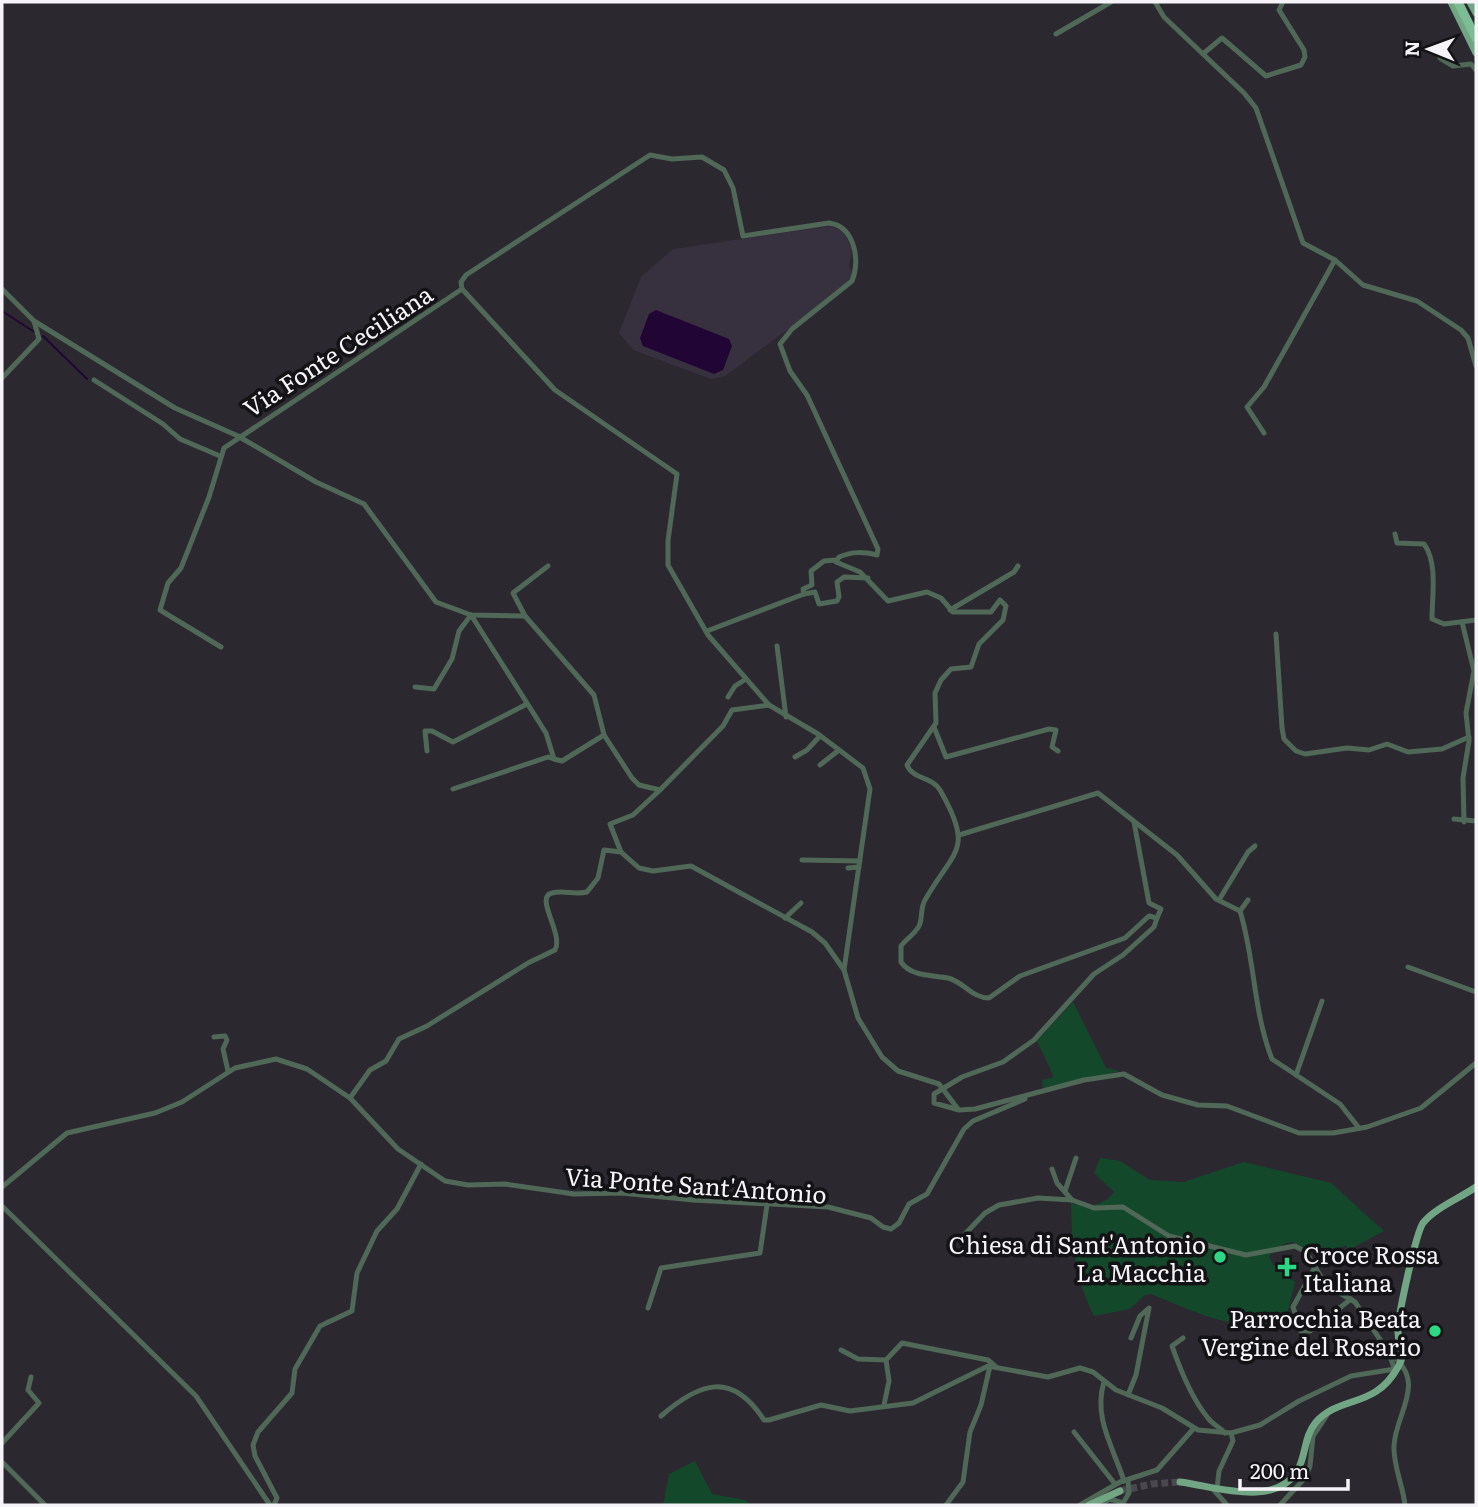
<svg xmlns="http://www.w3.org/2000/svg" width="1478" height="1507" font-family="Literata,serif">
	<rect width="100%" height="100%" fill="#2c2830"/>
	<path fill="#37303e" d="M831,226L843,231L852,249L849,266L853,274L848,282L841,290L725,376L711,379L633,350L619,333L641,277L673,249Z"/>
	<g fill="#14482b">
		<path d="M1073,1002L1106,1068L1120,1071L1043,1088L1042,1080L1054,1077L1037,1041Z"/>
		<path d="M1100,1158L1120,1161L1150,1180L1184,1182L1244,1162L1331,1183L1384,1231L1349,1250L1346,1246L1317,1254C1291,1245 1296,1232 1269,1256L1273,1265L1295,1282L1285,1323C1240,1334 1192,1311 1151,1294L1145,1295L1130,1309L1094,1316C1074,1275 1072,1248 1071,1203C1088,1207 1103,1207 1114,1192L1094,1173Z"/>
		<path d="M695,1461L712,1494L745,1500L752,1505H663L669,1474Z"/>
	</g>
	<path fill="#210534" d="M656,310L729,339L732,346L723,370L714,374L643,346L640,338L649,314Z"/>
	<g fill="none" stroke-linecap="round" stroke-linejoin="round">
		<g stroke="#210534" stroke-width="2">
			<path d="M2,311L36,333"/>
			<path d="M43,336L87,379"/>
		</g>
		<path stroke="#4a474e" stroke-width="7" stroke-dasharray="7 3.5" stroke-linecap="butt" d="M1120,1491L1152,1484L1180,1482"/>
		<g stroke="#4f6857" stroke-width="5">
			<path d="M1155,2L1164,17L1244,93L1256,108L1303,243L1335,260L1363,285L1417,301L1461,330L1468,338L1476,366"/>
			<path d="M1056,34L1111,2"/>
			<path d="M1204,53L1222,38L1266,76L1301,65L1305,57L1304,50L1279,10L1283,2"/>
			<path d="M1440,58L1453,66L1471,64L1476,70"/>
			<path d="M2,289L34,321L175,408L238,436L316,482L364,504L436,602L471,615L525,616L594,695L604,735L632,778L639,785L660,790L633,815L610,824L621,852L639,868L653,871L691,866L812,932L825,943L844,970L858,1018L882,1057L898,1071L939,1084L958,1109"/>
			<path d="M462,289L461,282L466,275L650,155L672,159L702,157L724,170L733,188L743,236L829,223C854,226 861,260 852,281L792,329L780,344L790,371L807,395L878,549L877,555C863,552 853,551 839,557L836,562L860,572L888,601L927,592L941,598L953,612H991L1000,600L1006,606L1003,620L979,644L971,667L951,669L941,680L935,693L936,723L907,765C912,779 933,777 940,790C975,851 954,849 925,900C920,908 923,918 919,926C915,934 906,939 901,946V962C911,977 933,975 948,978C964,982 972,998 989,998L1020,976L1125,938L1149,916L1157,918L1154,927L1123,955L1094,974L1034,1040L1003,1062L962,1077L934,1094V1103L959,1110L975,1109L1084,1080L1124,1074L1162,1095L1198,1105L1227,1106L1299,1133H1333L1367,1127L1421,1108L1476,1063"/>
			<path d="M462,289L555,390L677,474L668,541V565L708,635L769,705L818,734L863,768L870,789L844,970"/>
			<path d="M2,378L39,339L34,321"/>
			<path d="M94,380L163,424L180,439L220,456"/>
			<path d="M1264,433L1247,407L1264,387L1335,260"/>
			<path d="M1395,534L1397,543L1424,544C1438,563 1432,596 1432,619L1444,624L1476,620"/>
			<path d="M836,560L824,561L811,571L812,585L803,589L804,594L815,592L819,604L837,601L839,597L837,582L844,577L868,578"/>
			<path d="M950,610L1014,572L1018,566"/>
			<path d="M525,616L513,593L548,566"/>
			<path d="M1462,622L1474,671L1466,713L1469,741L1463,778L1464,822"/>
			<path d="M707,631L804,594"/>
			<path d="M1276,634L1282,728L1284,739L1296,751L1305,754L1347,748L1369,750L1387,744L1408,752L1442,749L1469,737"/>
			<path d="M777,646L786,717"/>
			<path d="M221,647L160,610L168,583L181,568L209,497L224,448L462,289"/>
			<path d="M415,687L434,689L452,659L459,631L471,615L546,733L554,759L562,761L604,735"/>
			<path d="M728,697L735,686L746,679"/>
			<path d="M934,727L946,757L1049,729L1056,730L1052,747L1058,751"/>
			<path d="M427,751L425,731H432L453,742L527,704"/>
			<path d="M795,757L807,750L820,736"/>
			<path d="M820,765L839,750"/>
			<path d="M453,789L548,757L554,759"/>
			<path d="M660,790L723,726L732,710L769,705"/>
			<path d="M1454,819L1476,821"/>
			<path d="M1134,822L1149,903L1161,909L1157,918"/>
			<path d="M959,835L1098,793L1177,855L1216,899L1240,911C1255,959 1253,1011 1272,1059L1340,1104L1359,1128"/>
			<path d="M802,860L860,861"/>
			<path d="M848,868L859,867"/>
			<path d="M1219,900L1248,852L1255,846"/>
			<path d="M1240,911L1248,900"/>
			<path d="M785,918L801,903"/>
			<path d="M1408,967L1476,992"/>
			<path d="M214,1037L225,1036L227,1040L223,1049L228,1071"/>
			<path d="M1296,1075L1322,1001"/>
			<path d="M350,1098L370,1070L386,1061L399,1039L427,1026L528,963L555,950C564,934 534,897 552,893C563,890 575,895 587,892L598,878L604,850L621,852"/>
			<path d="M1052,1169L1057,1183L1072,1200"/>
			<path d="M2,1187L67,1133L155,1113L182,1102L235,1068L276,1059L307,1069L350,1098L398,1149L445,1181L468,1185L505,1184L574,1194L622,1193L693,1200L828,1207L871,1218L883,1227L891,1229L899,1223L909,1204L927,1194L964,1129L973,1121L1025,1099"/>
			<path d="M1065,1191L1076,1158"/>
			<path d="M2,1206L196,1396L270,1505"/>
			<path d="M965,1234L985,1213L999,1205L1038,1198L1072,1200L1094,1208L1123,1207L1169,1236L1246,1255L1295,1246L1306,1252L1326,1285L1355,1302L1389,1353L1395,1371"/>
			<path d="M1315,1267L1293,1307L1301,1331H1310L1351,1299"/>
			<path d="M648,1308L661,1268L760,1253L767,1205"/>
			<path d="M1183,1338L1172,1346C1180,1369 1192,1399 1208,1418C1212,1424 1220,1427 1225,1433"/>
			<path d="M841,1350L858,1359L886,1360"/>
			<path d="M1391,1355C1428,1382 1395,1414 1394,1446C1393,1465 1403,1486 1405,1505"/>
			<path d="M1104,1382C1093,1417 1113,1447 1124,1481"/>
			<path d="M1128,1395L1136,1375L1149,1308L1140,1316L1131,1338"/>
			<path d="M884,1405L889,1381L886,1360L902,1343L988,1360L996,1367"/>
			<path d="M661,1416C700,1382 732,1371 764,1420H769L821,1405L850,1411L913,1403L988,1366L1048,1377L1080,1368L1093,1372L1116,1390L1162,1408L1198,1430L1231,1433L1233,1441L1219,1471L1217,1489"/>
			<path d="M1074,1432L1115,1484"/>
			<path d="M1231,1433L1260,1425L1299,1401L1351,1376L1395,1369"/>
			<path d="M2,1443L39,1403L28,1390L31,1377"/>
			<path d="M2,1462L45,1505"/>
			<path d="M1212,1488L1227,1505"/>
			<path d="M1123,1503L1129,1493L1128,1480"/>
			<path d="M274,1505L277,1498L255,1456L253,1445L258,1432L292,1393L295,1369L320,1326L352,1311L357,1273L377,1231L397,1209L421,1164"/>
			<path d="M946,1505L963,1482L970,1432L981,1405L990,1366"/>
			<path d="M1080,1505L1120,1482L1157,1470L1194,1428"/>
			<path d="M1099,1505L1110,1499L1123,1503"/>
			<path d="M1280,1505L1305,1478L1310,1466L1313,1436L1327,1415"/>
		</g>
		<g stroke="#71a583" stroke-width="7">
			<path d="M1451,2L1476,53"/>
			<path d="M1470,2L1476,13"/>
			<path d="M1180,1482C1218,1487 1273,1507 1297,1472C1306,1456 1304,1436 1316,1422C1340,1395 1375,1409 1398,1367C1407,1352 1398,1347 1398,1332C1397,1319 1416,1233 1423,1223C1435,1208 1460,1198 1476,1187"/>
			<path d="M1089,1505L1120,1491"/>
		</g>
		<path stroke="#7dbd94" stroke-width="9" d="M1458,2L1476,38"/>
	</g>
	<g fill="#2cd884" stroke="#131215" stroke-width="2.5">
		<circle cx="1220" cy="1257" r="7"/>
		<path d="M1283.5 1256.5h7v7h7v7h-7v7h-7v-7h-7v-7h7z"/>
		<circle cx="1435" cy="1331" r="7"/>
	</g>
	<g text-anchor="middle" dominant-baseline="central" stroke-width="7" stroke-linejoin="round" paint-order="stroke">
		<g font-size="24" fill="#f6f4f9" stroke="#131215">
			<text transform="translate(337 350) rotate(-33)">Via Fonte Ceciliana</text>
			<text transform="translate(696 1184) rotate(4)">Via Ponte Sant'Antonio</text>
		</g>
		<g font-size="24" fill="#f6f4f9" stroke="#131215" text-anchor="end">
			<text x="1206" y="1243">Chiesa di Sant'Antonio<tspan x="1206" dy="28">La Macchia</tspan></text>
			<text x="1303" y="1253" text-anchor="start">Croce Rossa<tspan x="1303" dy="28">Italiana</tspan></text>
			<text x="1421" y="1317">Parrocchia Beata<tspan x="1421" dy="28">Vergine del Rosario</tspan></text>
		</g>
	</g>
	<rect width="1478" height="1507" fill="none" stroke="#f6f4f9" stroke-width="7"/>
	<g transform="translate(1429 49) rotate(271)" stroke="#131215" stroke-width="5" paint-order="stroke">
	<path d="M0-5L12 26L0 18L-12 26Z" fill="#f6f4f9"/>
	<text y="-10" font-size="19" font-weight="bold" text-anchor="middle" fill="#f6f4f9">N</text>
	</g>
	<path d="M1240 1479v10h108v-10" fill="none" stroke="#f6f4f9" stroke-width="3.5"/>
	<text x="1250" y="1479" font-size="21" fill="#f6f4f9" stroke="#131215" stroke-width="5" paint-order="stroke">200 m</text>
</svg>
